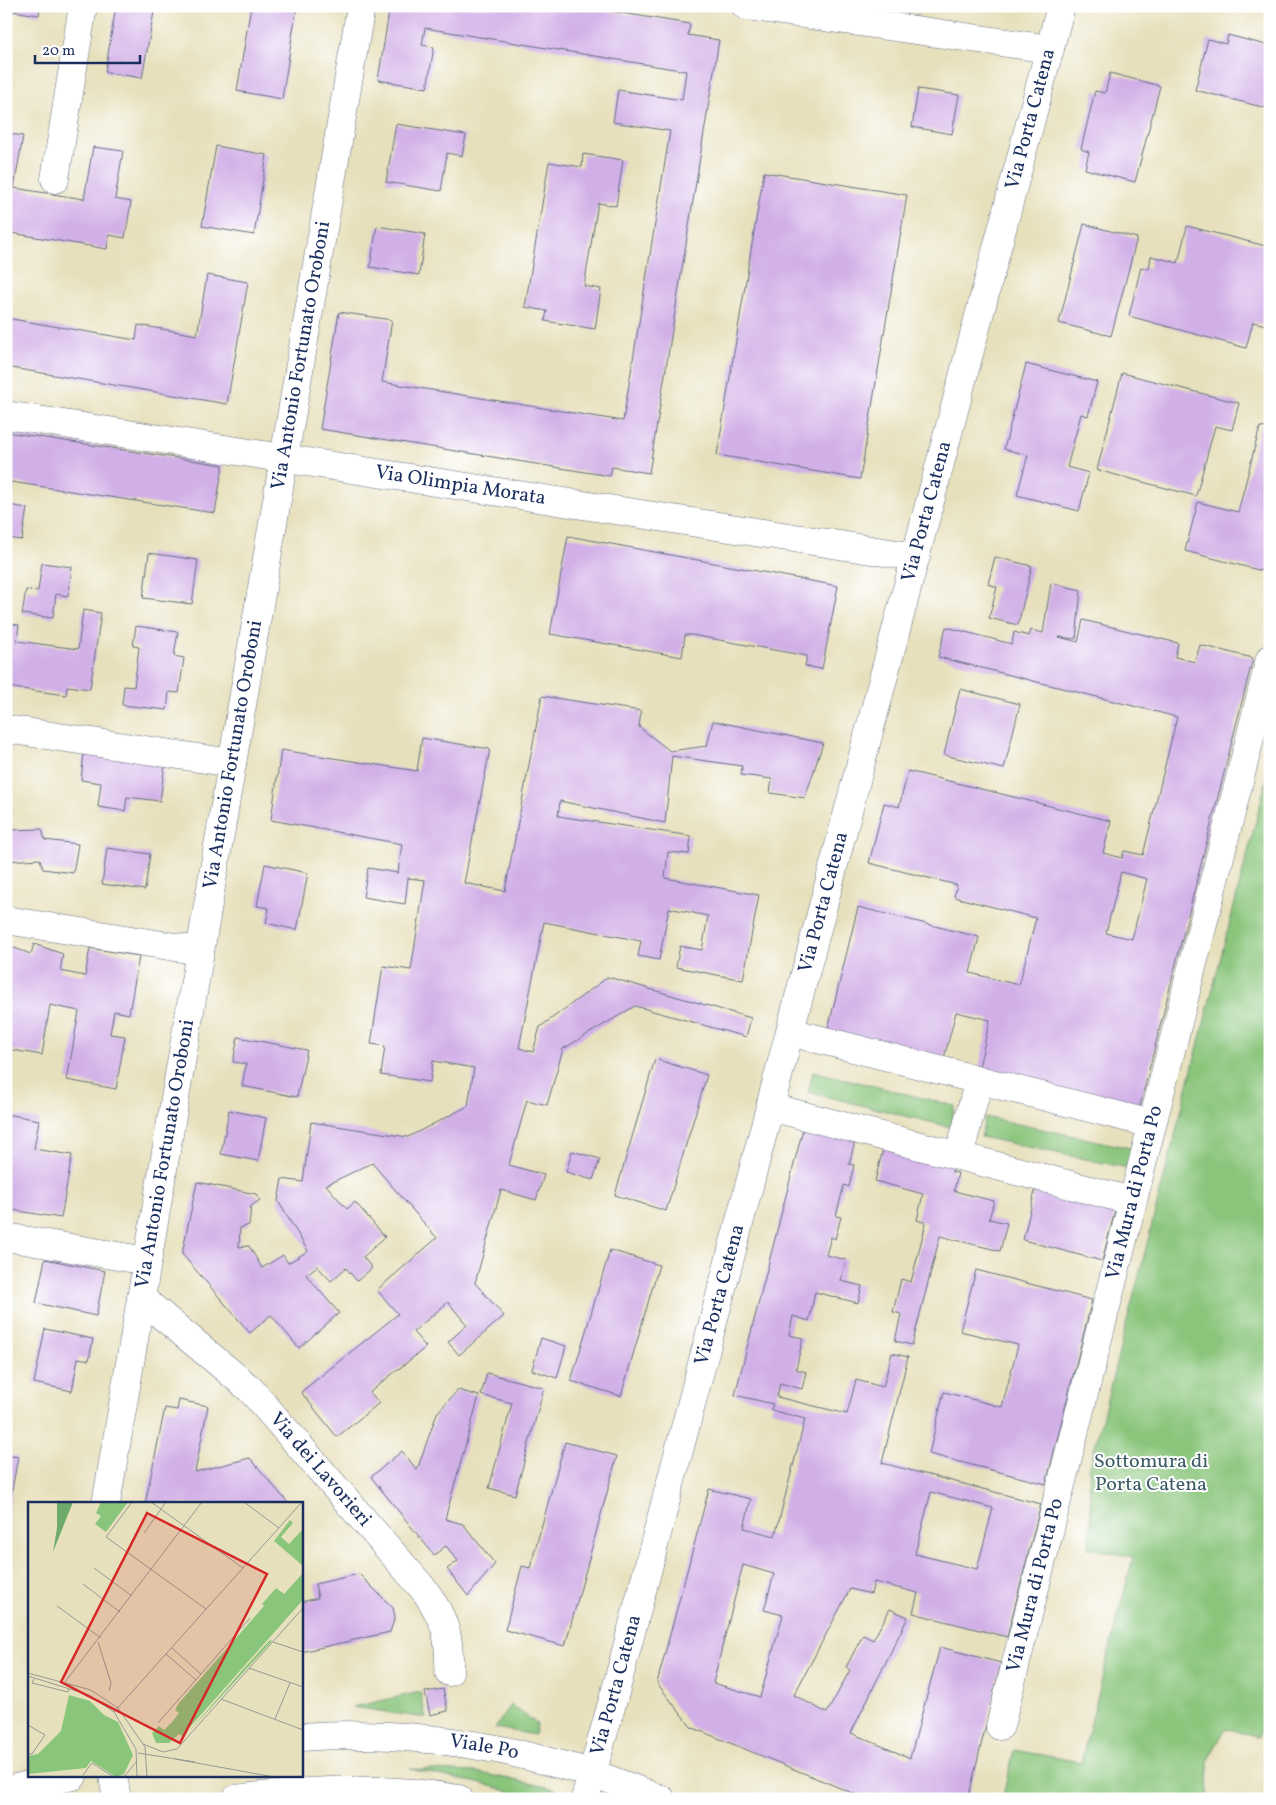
<svg xmlns="http://www.w3.org/2000/svg" width="1276" height="1805" font-family="Vollkorn,serif">
	<rect width="100%" height="100%" fill="#fff"/>
	<filter id="ink" filterUnits="userSpaceOnUse"><feTurbulence type="fractalNoise" baseFrequency=".02" numOctaves="2"/><feDisplacementMap in="SourceGraphic" scale="10" xChannelSelector="R" yChannelSelector="G"/><feConvolveMatrix kernelMatrix="1 2 1 2 8 2 1 2 1" color-interpolation-filters="sRGB"/></filter>
	<filter id="wash" filterUnits="userSpaceOnUse"><feTurbulence type="fractalNoise" baseFrequency=".0096" numOctaves="4" result="noise"/><feDisplacementMap in="SourceGraphic" scale="20" xChannelSelector="R" yChannelSelector="G"/><feGaussianBlur stdDeviation="1.12" result="paint"/><feColorMatrix in="noise" values="0 0 0 0 0 0 0 0 0 0 0 0 0 0 0 0 0 1.4 0 .05"/><feComposite in="paint" operator="in"/></filter>
	<g filter="url(#wash)">
		<rect width="100%" height="100%" fill="#e7e0bc"/>
		<g fill="#89c57a" stroke="#527a6c">
			<path d="M1270,766V1696L1259,1738L1226,1728L1208,1760L1209,1799H1002L1014,1750L1081,1762L1133,1557L1088,1548L1091,1523L1089,1469Z"/>
			<path d="M813,1071L955,1106L950,1127L808,1092Z"/>
			<path d="M985,1117L1135,1149L1132,1169L981,1137Z"/>
			<path d="M420,1692L426,1718L353,1707Z"/>
			<path d="M511,1705L537,1724L535,1735L495,1728Z"/>
			<path d="M410,1769L476,1772L556,1789L555,1799H534L483,1784Z"/>
		</g>
		<g id="blocks">
			<g fill="#d1b0e7" fill-rule="evenodd">
				<path d="M6,6H40L39,15L6,10Z"/>
				<path d="M116,6H155L142,78L105,72Z"/>
				<path d="M251,6H297L282,99L237,91Z"/>
				<path d="M390,6H578L690,24L688,35L719,40L649,473L612,467L610,476L320,429L339,312L392,320L382,382L623,421L670,131L613,122L618,90L682,100L686,71L425,28L422,45L434,47L427,88L378,80Z"/>
				<path d="M1228,35L1270,46V109L1195,90L1208,39L1226,44Z"/>
				<path d="M1110,73L1160,86L1135,182L1085,169L1089,152L1081,149L1095,91L1105,93Z"/>
				<path d="M918,89L959,95L952,134L912,127Z"/>
				<path d="M396,124L466,135L462,156L447,153L441,191L386,182Z"/>
				<path d="M6,133L23,136L14,188L84,199L93,147L123,151L115,199L131,202L125,238L109,235L107,249L6,232Z"/>
				<path d="M216,146L267,155L254,235L202,226Z"/>
				<path d="M583,154L623,160L616,206L598,203L584,286L601,289L595,329L545,321L547,311L525,307L549,162L582,167Z"/>
				<path d="M764,172L907,195L860,479L717,455Z"/>
				<path d="M1084,224L1137,238L1111,336L1059,323Z"/>
				<path d="M377,226L425,234L419,275L370,267Z"/>
				<path d="M1187,226L1270,247V326L1253,322L1246,348L1129,316L1141,267L1149,269L1151,256L1178,263Z"/>
				<path d="M207,275L248,282L227,404L6,367V318L136,340L138,325L197,335Z"/>
				<path d="M1026,364L1097,382L1088,416L1081,414L1067,467L1089,473L1079,511L1017,495L1028,455L1004,449Z"/>
				<path d="M1122,373L1239,403L1232,430L1215,426L1196,496L1097,470Z"/>
				<path d="M1260,427L1270,429V573L1185,551L1198,502L1238,512Z"/>
				<path d="M6,432L223,465L215,513L11,482L8,505L27,508L22,540L6,538Z"/>
				<path d="M568,536L838,586L822,669L805,666L807,656L692,635H685L682,657L550,634Z"/>
				<path d="M149,553L198,560L192,604L143,598Z"/>
				<path d="M995,557L1032,566L1018,625L989,618L997,587L988,584Z"/>
				<path d="M42,563L72,567L68,596L56,594L53,618L22,614L26,590L38,591Z"/>
				<path d="M1051,583L1081,590L1076,639L1059,637L1078,642L1083,620L1178,643L1175,657L1195,662L1200,645L1253,658L1139,1110L978,1071L990,1020L956,1012L943,1062L827,1033L858,907L979,937L970,973L1019,985L1036,918L954,897L957,885L869,863L884,803L899,807L908,771L1111,821L1103,853L1122,858L1124,851L1143,855L1177,717L938,657L946,627L1012,644L1014,632L1029,636L1031,630L1043,633ZM1121,872L1147,879L1132,939L1106,933Z"/>
				<path d="M83,610L101,613L90,689L67,686L66,695L6,687V623L19,625L17,641L78,649Z"/>
				<path d="M136,626L178,632L174,656L184,658L179,693L169,692L167,710L122,705L124,686L134,687L139,647L133,646Z"/>
				<path d="M960,689L1020,704L1004,769L944,755Z"/>
				<path d="M542,696L641,711L639,727L670,751L707,746L713,721L823,743L805,798L770,793L772,779L741,775L742,766L672,756L665,823L560,801L558,816L691,836L689,854L668,852L665,878L759,895L743,980L676,967L680,946L702,950L708,916L669,908L659,960L638,956L641,941L544,922L519,1048L533,1052L540,1027L608,977L751,1018L746,1037L635,1006L563,1049L547,1105L527,1100L509,1165L544,1175L536,1200L501,1190L475,1283L504,1316L459,1355L448,1342L467,1325L448,1302L413,1332L426,1347L370,1392L379,1403L337,1437L301,1392L398,1314L377,1290L437,1238L372,1163L326,1185L347,1209L355,1202L385,1237L363,1257L372,1268L357,1281L346,1268L331,1281L317,1266L306,1275L339,1313L299,1348L271,1315L250,1333L182,1254L197,1182L256,1194L260,1200L251,1206L249,1225L240,1228L239,1247L249,1246L262,1268L283,1255L288,1263L308,1251L278,1201L282,1179L303,1182L311,1122L408,1137L468,1106L474,1068L433,1061L430,1082L381,1075L385,1046L371,1044L383,966L411,970L425,880L408,878L405,904L363,897L368,868L398,873L402,844L271,820L281,750L417,771L422,738L490,749L464,883L505,891Z"/>
				<path d="M84,753L165,764L160,801L127,797L125,811L98,807L101,783L81,780Z"/>
				<path d="M42,829L45,840L78,844L73,873L43,869L40,859L6,861V830Z"/>
				<path d="M107,848L150,854L145,890L102,884Z"/>
				<path d="M265,864L308,873L297,930L266,923L269,908L257,906Z"/>
				<path d="M34,944L63,954L60,971L85,976L90,948L139,956L129,1014L114,1011L110,1034L125,1036L116,1089L67,1080L79,1011L50,1005L42,1055L6,1049V945L31,954Z"/>
				<path d="M238,1037L307,1050L297,1097L242,1086L246,1064L233,1062Z"/>
				<path d="M655,1059L707,1075L666,1211L615,1195Z"/>
				<path d="M229,1110L266,1118L258,1161L221,1154Z"/>
				<path d="M6,1114L39,1120L34,1149L72,1155L61,1218L6,1209Z"/>
				<path d="M804,1125L856,1138L849,1164L854,1165L849,1187L844,1185L836,1216L841,1217L835,1239L831,1237L826,1255L846,1260L841,1281L862,1286L858,1303L815,1292L809,1321L793,1316L789,1335L803,1338L796,1369L806,1372L802,1389L780,1383L777,1397L847,1414L856,1380L883,1387L892,1353L908,1357L882,1463L1041,1504L1007,1637L913,1613L918,1593L874,1582L871,1594L850,1589L794,1695L827,1713L850,1670L846,1667L863,1635L873,1640L890,1609L908,1617L851,1733L910,1758L940,1647L1001,1663L968,1799H867L691,1727L657,1683L709,1489L751,1499L744,1528L775,1536L805,1419L771,1410L773,1404L735,1395ZM931,1492L993,1508L977,1569L915,1554ZM743,1565L774,1574L764,1610L783,1615L760,1697L713,1683Z"/>
				<path d="M884,1145L954,1162L952,1172L958,1173L954,1191L994,1201L989,1219L1007,1223L1000,1251L940,1236L912,1345L895,1341L901,1314L893,1312L901,1279L911,1282L926,1223L917,1220L923,1194L875,1181Z"/>
				<path d="M572,1151L600,1159L593,1180L566,1172Z"/>
				<path d="M1037,1183L1117,1203L1102,1261L1023,1240Z"/>
				<path d="M610,1250L659,1265L621,1396L571,1381Z"/>
				<path d="M45,1259L105,1271L96,1316L36,1303Z"/>
				<path d="M976,1270L1092,1300L1046,1484L929,1454L944,1392L1002,1407L1018,1345L960,1331Z"/>
				<path d="M45,1329L93,1339L89,1360L78,1358L72,1391L34,1383Z"/>
				<path d="M541,1338L566,1346L557,1378L532,1370Z"/>
				<path d="M487,1373L544,1388L515,1495L489,1488L512,1403L481,1395Z"/>
				<path d="M458,1390L479,1396L445,1519L463,1524L495,1564L468,1596L447,1569L458,1561L446,1546L434,1555L371,1477L402,1451L417,1470L437,1413Z"/>
				<path d="M179,1400L208,1406L195,1472L250,1458L289,1504H145L165,1408L177,1410Z"/>
				<path d="M565,1442L617,1456L565,1646L505,1630L522,1566L530,1568Z"/>
				<path d="M6,1455L18,1457L7,1517H6Z"/>
				<path d="M359,1574L393,1608L395,1617L390,1632L301,1652V1602L318,1598L315,1584Z"/>
				<path d="M443,1689L448,1711L430,1715L425,1692Z"/>
			</g>
		</g>
	</g>
	<g filter="url(#ink)">
		<use href="#blocks" fill-opacity="0" stroke="#626d7f" stroke-width="1"/>
		<g fill="none" stroke-linecap="round" stroke-linejoin="round">
			<g stroke="#626d7f" stroke-width="29">
				<g id="minor">
					<path d="M746,6L1050,49"/>
					<path d="M55,179L83,6"/>
					<path id="s1" d="M6,415L916,557"/>
					<path d="M6,729L232,763"/>
					<path d="M6,920L200,951"/>
					<path d="M790,1032L1152,1124"/>
					<path d="M770,1107L1132,1201"/>
					<path d="M959,1156L979,1080"/>
					<path d="M6,1237L147,1261"/>
					<path id="s2" d="M141,1298L250,1389L426,1592C446,1622 450,1636 449,1672"/>
					<path id="s3" d="M106,1504L361,6"/>
					<path id="s4" d="M1000,1726L1270,659"/>
					<path d="M592,1773L661,1799"/>
				</g>
			</g>
			<g stroke="#626d7f" stroke-width="29">
				<g id="major">
					<path id="s5" d="M301,1737C366,1732 432,1737 496,1749C528,1755 560,1765 592,1773"/>
					<path d="M113,1776L117,1799"/>
					<path d="M6,1790L73,1776"/>
					<path d="M236,1799C311,1789 385,1786 459,1799"/>
					<path id="s6" d="M585,1799L616,1689L1061,6"/>
				</g>
			</g>
			<use href="#minor" stroke="#fff" stroke-width="28"/>
			<use href="#major" stroke="#fff" stroke-width="28"/>
		</g>
	</g>
	<g text-anchor="middle" dominant-baseline="central" stroke-width="4" stroke-linejoin="round" paint-order="stroke">
		<g font-size="20" fill="#1b2f5e" stroke="#fff">
			<text stroke="none"><textPath href="#s6" startOffset="1738">Via Porta Catena</textPath></text>
			<text stroke="none"><textPath href="#s3" startOffset="1165">Via Antonio Fortunato Oroboni</textPath></text>
			<text stroke="none"><textPath href="#s1" startOffset="460">Via Olimpia Morata</textPath></text>
			<text stroke="none"><textPath href="#s6" startOffset="1332">Via Porta Catena</textPath></text>
			<text stroke="none"><textPath href="#s3" startOffset="760">Via Antonio Fortunato Oroboni</textPath></text>
			<text stroke="none"><textPath href="#s6" startOffset="928">Via Porta Catena</textPath></text>
			<text stroke="none"><textPath href="#s3" startOffset="355">Via Antonio Fortunato Oroboni</textPath></text>
			<text stroke="none"><textPath href="#s4" startOffset="550">Via Mura di Porta Po</textPath></text>
			<text stroke="none"><textPath href="#s6" startOffset="522">Via Porta Catena</textPath></text>
			<text stroke="none"><textPath href="#s2" startOffset="249">Via dei Lavorieri</textPath></text>
			<text stroke="none"><textPath href="#s4" startOffset="145">Via Mura di Porta Po</textPath></text>
			<text stroke="none"><textPath href="#s6" startOffset="118">Via Porta Catena</textPath></text>
			<text stroke="none"><textPath href="#s5" startOffset="184">Viale Po</textPath></text>
		</g>
		<g font-size="20" fill="#3c5c66" stroke="#fff">
			<text x="1151" y="1462">Sottomura di<tspan x="1151" dy="23">Porta Catena</tspan></text>
		</g>
	</g>
	<g transform="translate(28 1502)">
		<rect width="275" height="275" fill="#e7e0bc"/>
		<path d="M73,0H100L78,30L67,22L73,14L68,11ZM262,18L265,21L253,35L261,42L275,27V64L246,39ZM275,71V98L154,234L151,232L141,241H128L124,231L131,224L136,228L145,219L151,211L147,208L151,201L236,104L234,102L248,86L256,92ZM242,138L244,139L156,235L218,164ZM41,193L62,199L76,213L90,220L105,253L96,272L88,275L63,259L58,266L0,272V254L10,252L33,229Z" fill="#89c57a"/>
		<path d="M29,0H45L25,50L29,26Z" fill="#6eaa6a"/>
		<path fill="none" stroke="#959996" stroke-width="1" d="M104,0L78,35L178,107M123,0L215,66M216,0L251,26M116,31L138,0M66,66L104,94M55,82L92,110M29,104L73,136M70,140L83,181L81,189M245,140L275,150M144,146L173,172M138,152L168,178M221,166L275,185M0,171L63,188L90,206M0,174L61,193L86,210L274,0M6,177L4,181L40,190L41,187M37,180L174,0M193,197L275,228M90,206L117,245L119,275M86,210L108,247L109,275M247,217L262,181M130,221L222,116M0,223L17,233L4,252H0M115,242L135,250L149,247L275,106M110,251L167,260M147,257L246,275M55,273L64,261L86,275M17,275H67M96,275L108,260"/>
		<path fill="#d62828" fill-opacity="0.15" stroke="#d62828" stroke-width="2.5" d="M119,11L239,72L152,241L33,180Z"/>
		<rect width="275" height="275" fill="none" stroke="#1b2f5e" stroke-width="2.5"/>
	</g>
	<rect width="1276" height="1805" fill="none" stroke="#fff" stroke-width="25"/>
	<path d="M35 55v8h105v-8" fill="none" stroke="#1b2f5e" stroke-width="2.5"/>
	<text x="42" y="55" font-size="15" fill="#1b2f5e" stroke="#ffffff" stroke-width="4" paint-order="stroke">20 m</text>
</svg>
